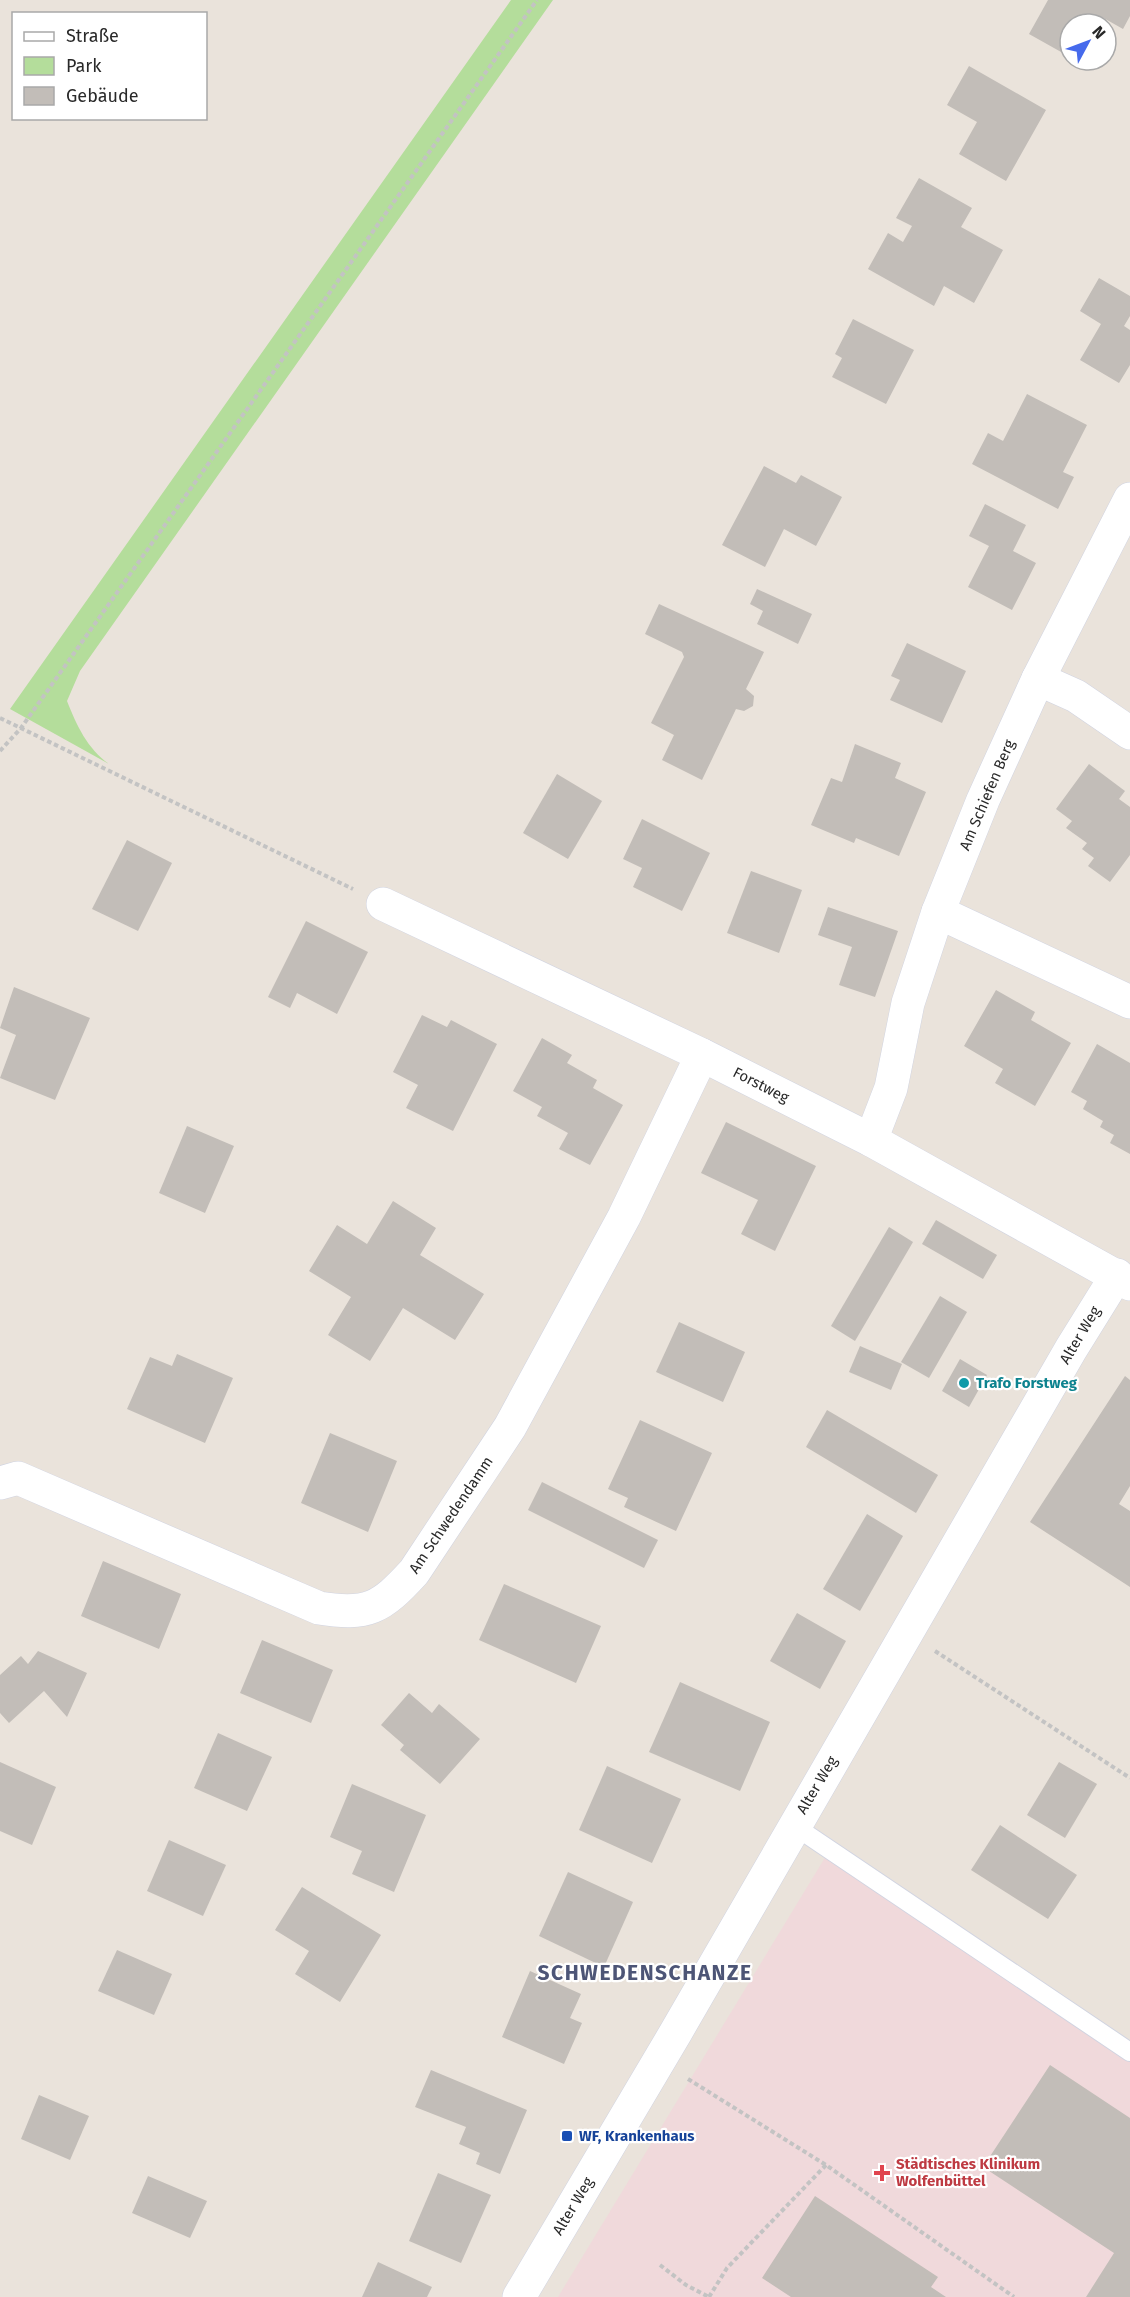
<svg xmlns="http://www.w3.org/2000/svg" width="1130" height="2297" font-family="'Fira Sans',sans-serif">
	<rect width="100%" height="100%" fill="#eae3db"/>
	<path fill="#f0d9db" d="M829,1851L1130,2050V2297H558Z"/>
	<path fill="#b4dd9b" d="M511,0H553L80,671L67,701C77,726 87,748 109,764L10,709Z"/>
	<g fill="#c2bdb8">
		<path d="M1048,0H1130V16L1123,29L1100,16L1095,24H1070V57L1029,34Z"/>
		<path d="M969,66L1046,110L1006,181L959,154L977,122L947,105Z"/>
		<path d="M919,178L972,208L961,227L1003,250L974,303L944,286L934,306L868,269L888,233L903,242L912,226L896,218Z"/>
		<path d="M1099,278L1130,296V316L1124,326L1130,330V365L1119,383L1080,360L1101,324L1080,311Z"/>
		<path d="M853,319L914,350L886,404L832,377L842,358L835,354Z"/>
		<path d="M1027,394L1087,425L1063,472L1074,477L1058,509L972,464L988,433L1003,441Z"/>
		<path d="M764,466L796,483L801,475L842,497L816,546L784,529L765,567L722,545Z"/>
		<path d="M985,504L1026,525L1013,551L1036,563L1012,610L968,587L989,546L969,536Z"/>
		<path d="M757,589L812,614L798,644L757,624L763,611L750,604Z"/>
		<path d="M659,604L764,652L746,689L754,696L753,706L744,711L736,709L702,780L662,760L674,735L651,723L684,657L682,652L645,634Z"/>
		<path d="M907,643L966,671L942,723L890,700L900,680L891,676Z"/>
		<path d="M855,744L901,763L895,778L926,792L899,856L856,838L854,843L811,825L831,778L842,782Z"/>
		<path d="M1089,764L1125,791L1119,799L1130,807V855L1110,882L1088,866L1094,858L1082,849L1087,843L1066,828L1072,821L1056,809Z"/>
		<path d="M557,774L602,801L568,859L523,833Z"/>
		<path d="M642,819L710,853L682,911L633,887L642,868L623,859Z"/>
		<path d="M127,840L172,863L138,931L92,909Z"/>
		<path d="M751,871L802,890L779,953L727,933Z"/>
		<path d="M828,907L898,931L875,997L839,985L852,947L818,935Z"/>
		<path d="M306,921L368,952L337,1014L297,993L290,1008L268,997Z"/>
		<path d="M14,987L90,1018L55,1100L0,1078L16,1035L0,1028Z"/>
		<path d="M996,990L1035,1012L1031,1020L1071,1043L1035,1106L995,1083L1003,1069L964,1046Z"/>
		<path d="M422,1015L447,1027L451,1020L497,1044L453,1131L406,1108L418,1085L393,1072Z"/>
		<path d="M542,1038L572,1055L567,1063L597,1080L593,1088L623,1105L590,1165L559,1149L568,1133L537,1116L542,1107L513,1091Z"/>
		<path d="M1097,1044L1130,1063V1154L1110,1143L1114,1135L1100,1127L1103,1121L1083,1109L1087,1101L1071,1092Z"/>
		<path d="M726,1122L816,1166L775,1251L741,1234L758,1200L701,1173Z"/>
		<path d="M187,1126L234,1146L205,1213L159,1193Z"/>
		<path d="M393,1201L436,1228L420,1255L484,1294L455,1340L403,1308L370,1361L328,1335L351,1297L309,1271L337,1225L367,1244Z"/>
		<path d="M936,1220L997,1255L983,1279L922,1244Z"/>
		<path d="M889,1227L913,1242L855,1341L831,1326Z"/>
		<path d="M940,1296L967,1312L929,1378L901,1362Z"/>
		<path d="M679,1322L745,1352L723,1402L656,1372Z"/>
		<path d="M860,1346L902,1364L891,1390L849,1372Z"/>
		<path d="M177,1354L233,1378L205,1443L127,1409L150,1357L172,1366Z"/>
		<path d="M960,1359L987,1375L969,1407L942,1391Z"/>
		<path d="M1125,1376L1130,1380V1486L1119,1504L1130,1511V1587L1030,1522Z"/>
		<path d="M827,1410L938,1475L916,1513L806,1447Z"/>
		<path d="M640,1420L712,1453L676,1531L624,1507L628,1498L608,1489Z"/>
		<path d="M330,1433L397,1461L368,1532L301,1503Z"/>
		<path d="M542,1482L658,1540L644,1568L528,1510Z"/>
		<path d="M867,1514L903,1536L860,1611L823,1589Z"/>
		<path d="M103,1561L181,1594L159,1649L81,1616Z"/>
		<path d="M504,1584L601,1626L576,1683L479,1640Z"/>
		<path d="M797,1613L846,1641L820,1689L770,1661Z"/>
		<path d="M262,1640L333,1670L311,1723L240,1693Z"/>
		<path d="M38,1651L87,1673L67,1717L44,1691L9,1723L0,1713V1675L21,1656L28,1664Z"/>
		<path d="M680,1682L770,1722L740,1791L649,1752Z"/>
		<path d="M409,1693L432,1713L439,1704L480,1739L440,1784L400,1750L404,1745L381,1725Z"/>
		<path d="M218,1733L272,1757L247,1811L194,1788Z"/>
		<path d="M0,1762L56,1787L32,1845L0,1831Z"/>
		<path d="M1059,1762L1097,1784L1065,1838L1027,1815Z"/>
		<path d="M607,1766L681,1799L652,1863L579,1830Z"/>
		<path d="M352,1784L426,1815L394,1892L352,1874L362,1851L330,1837Z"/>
		<path d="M1000,1825L1077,1875L1048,1919L971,1870Z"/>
		<path d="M169,1840L226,1865L203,1916L147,1891Z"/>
		<path d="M568,1872L633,1902L604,1967L539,1936Z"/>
		<path d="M302,1887L381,1935L340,2002L295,1974L309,1951L275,1930Z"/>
		<path d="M117,1950L172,1974L154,2015L98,1991Z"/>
		<path d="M530,1971L581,1994L570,2018L582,2023L564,2064L502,2037Z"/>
		<path d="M1050,2065L1130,2118V2297H1086L1114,2253L983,2167Z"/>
		<path d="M431,2070L527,2110L500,2174L476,2164L480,2153L459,2144L466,2127L415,2107Z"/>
		<path d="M39,2095L89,2116L70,2160L21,2139Z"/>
		<path d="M438,2173L491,2195L461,2263L409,2241Z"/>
		<path d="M148,2176L207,2201L190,2238L132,2213Z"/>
		<path d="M815,2196L938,2277L931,2287L946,2297H791L762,2278Z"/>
		<path d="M378,2262L432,2287L427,2297H362Z"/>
	</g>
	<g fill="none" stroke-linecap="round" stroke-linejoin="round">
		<g stroke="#d1d4e1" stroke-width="20">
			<path id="lane" d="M793,1825L1130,2052"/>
		</g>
		<g stroke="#d1d4e1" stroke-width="34">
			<g id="street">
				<path d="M1038,679L1076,696L1130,733"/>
				<path d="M383,904L702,1055L871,1140L1130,1284"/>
				<path d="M938,912L1130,1002"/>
				<path d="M871,1140L891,1088L908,1003L938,912L983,800L1038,679L1130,499"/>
				<path d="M0,1483L18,1478L319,1608C368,1616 381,1608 414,1572L510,1427L624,1217L702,1055"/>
				<path d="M519,2297L676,2032L1071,1349L1117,1275"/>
			</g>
		</g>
		<g stroke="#c3c3c3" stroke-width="4" stroke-dasharray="4.5 3" stroke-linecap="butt">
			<path d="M0,718L353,889"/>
			<path d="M0,751L21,728L537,0"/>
			<path d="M935,1651L1130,1778"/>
			<path d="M688,2079L826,2165L1014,2297"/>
			<path d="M660,2265L686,2285L709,2297"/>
			<path d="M709,2297L727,2268L826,2165"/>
		</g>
		<use href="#lane" stroke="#fff" stroke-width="18"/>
		<use href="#street" stroke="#fff" stroke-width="33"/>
	</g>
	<circle fill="#0f9aa8" stroke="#fff" stroke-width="2" cx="964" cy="1383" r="6"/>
	<rect fill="#1a4fb4" stroke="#fff" stroke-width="2" x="561" y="2130" width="12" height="12" rx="3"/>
	<path fill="#e0444e" stroke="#fff" stroke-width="2" d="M879 2164h6v6h6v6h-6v6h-6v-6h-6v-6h6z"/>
	<g text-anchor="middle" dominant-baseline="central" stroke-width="4.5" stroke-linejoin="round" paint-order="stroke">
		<g font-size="15" fill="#292929" stroke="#fff">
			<text transform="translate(987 795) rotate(-67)">Am Schiefen Berg</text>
			<text transform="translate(761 1085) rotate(27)">Forstweg</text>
			<text transform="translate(1080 1335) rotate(-59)">Alter Weg</text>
			<text transform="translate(451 1515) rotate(-56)">Am Schwedendamm</text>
			<text transform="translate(817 1785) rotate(-59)">Alter Weg</text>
			<text transform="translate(573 2206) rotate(-59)">Alter Weg</text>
		</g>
		<g font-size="15" font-weight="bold" fill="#0d838f" stroke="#fff" text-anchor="start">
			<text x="976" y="1383">Trafo Forstweg</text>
		</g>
		<g font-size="15" font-weight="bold" fill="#164399" stroke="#fff" text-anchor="start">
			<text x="579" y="2136">WF, Krankenhaus</text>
		</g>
		<g font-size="15" font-weight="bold" fill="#be3a42" stroke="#fff" text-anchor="start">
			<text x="896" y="2164">Städtisches Klinikum<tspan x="896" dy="17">Wolfenbüttel</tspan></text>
		</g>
		<g font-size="21" font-weight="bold" letter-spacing="1.5" fill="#4d5576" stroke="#fff">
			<text x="645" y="1973">SCHWEDENSCHANZE</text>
		</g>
	</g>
	<rect x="12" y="12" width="195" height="108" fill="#ffffff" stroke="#a9a9a9" stroke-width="1.5"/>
	<rect x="24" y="32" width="30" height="9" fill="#ffffff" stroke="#a9a9a9" stroke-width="1.5"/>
	<text x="66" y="42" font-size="18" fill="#292929">Straße</text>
	<rect x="24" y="57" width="30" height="18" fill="#b4dd9b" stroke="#a9a9a9" stroke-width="1.5"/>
	<text x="66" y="72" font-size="18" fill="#292929">Park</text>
	<rect x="24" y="87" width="30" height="18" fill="#c2bdb8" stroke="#a9a9a9" stroke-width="1.5"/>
	<text x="66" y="102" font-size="18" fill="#292929">Gebäude</text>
	<g transform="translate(1088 42) rotate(49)"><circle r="28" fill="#ffffff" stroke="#a9a9a9" stroke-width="1.5"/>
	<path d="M0-4.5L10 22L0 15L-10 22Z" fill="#466aec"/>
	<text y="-9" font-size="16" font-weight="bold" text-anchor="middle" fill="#292929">N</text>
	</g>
</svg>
